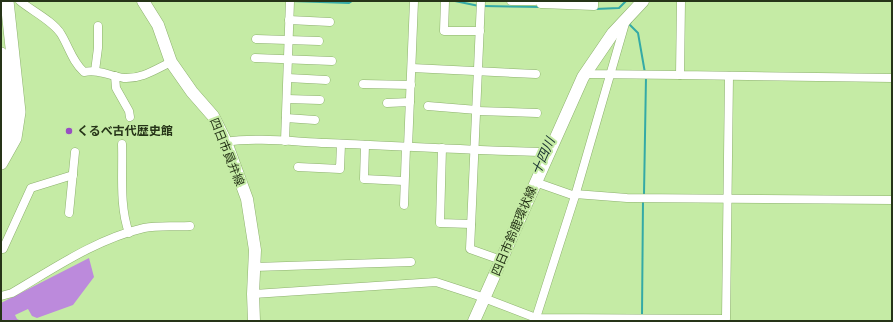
<svg xmlns="http://www.w3.org/2000/svg" width="893" height="322" font-family="Helvetica,'Noto Sans JP',sans-serif">
	<rect width="100%" height="100%" fill="#c5eba5"/>
	<path fill="#bc8adc" d="M89,258L94,277L73,305L37,318L32,316L28,309L15,315L17,319L21,321H1V303Z"/>
	<g fill="none" stroke-linecap="round" stroke-linejoin="round">
		<g stroke="#34aaa6" stroke-width="2">
			<path d="M178,1H203"/>
			<path d="M279,1H287"/>
			<path d="M292,1L349,3L352,1"/>
			<path d="M455,1L479,6"/>
			<path d="M483,6L541,7"/>
			<path d="M595,9L619,8L626,1"/>
			<path d="M631,22L629,24L638,33L645,73"/>
			<path d="M644,194L646,77"/>
			<path d="M642,315L643,201"/>
		</g>
		<g stroke="#8db16e" stroke-width="9">
			<g id="minor">
				<path d="M20,1C32,11 53,21 61,34C69,47 72,61 84,72C98,69 110,76 124,78C142,79 156,69 171,62"/>
				<path d="M445,1L444,31H480"/>
				<path d="M481,1L470,249L501,260"/>
				<path d="M511,1H535"/>
				<path d="M681,1L680,75L892,78"/>
				<path d="M541,4L594,6V1"/>
				<path d="M289,20L330,22"/>
				<path d="M256,39L319,41"/>
				<path d="M255,58L332,61"/>
				<path d="M412,68L536,74"/>
				<path d="M95,71L98,48V26"/>
				<path d="M586,72L589,74L680,75"/>
				<path d="M115,76L116,88L129,111L130,117"/>
				<path d="M288,78L326,80"/>
				<path d="M363,84L411,85"/>
				<path d="M287,99L320,100"/>
				<path d="M387,103L410,102"/>
				<path d="M428,106L477,110"/>
				<path d="M477,111L537,113"/>
				<path d="M286,118L315,120"/>
				<path d="M285,141L290,1"/>
				<path d="M226,142C254,137 297,142 326,143C397,146 468,150 539,152L547,155"/>
				<path d="M122,144C123,173 119,205 129,233"/>
				<path d="M365,145L364,179L404,181"/>
				<path d="M408,147L414,1"/>
				<path d="M442,148L440,223L471,224"/>
				<path d="M298,167L340,169L341,144"/>
				<path d="M535,182L575,196"/>
				<path d="M575,194L627,198L892,200"/>
				<path d="M404,205L406,147"/>
				<path d="M69,213L75,152"/>
				<path d="M1,249H3L31,188L73,175"/>
				<path d="M255,267L411,262"/>
				<path d="M253,294L436,282L476,295L536,318L726,319L729,76"/>
				<path d="M1,296L12,293C53,269 96,239 144,228C159,225 174,227 190,226"/>
				<path d="M535,321L575,196L626,20"/>
			</g>
		</g>
		<g stroke="#8db16e" stroke-width="13">
			<g id="primary">
				<path d="M143,1L158,25L171,62L192,92L213,116L226,142L247,199L255,250L253,294L254,321"/>
				<path d="M474,321L583,77L613,33L643,1"/>
			</g>
		</g>
		<g stroke="#8db16e" stroke-width="14">
			<g id="trunk">
				<path d="M1,54C7,85 14,115 1,145"/>
				<path d="M1,163L15,138L19,112L7,1"/>
			</g>
		</g>
		<use href="#minor" stroke="#fff" stroke-width="8"/>
		<use href="#primary" stroke="#fff" stroke-width="12"/>
		<use href="#trunk" stroke="#fff" stroke-width="13"/>
	</g>
	<circle fill="#984fc2" stroke="#c5eba5" stroke-width="1.5" cx="69" cy="131" r="4"/>
	<g text-anchor="middle" dominant-baseline="central" stroke-width="4" stroke-linejoin="round" paint-order="stroke">
		<g font-size="12" font-weight="bold" fill="#263418" stroke="#c5eba5" text-anchor="start">
			<text x="77" y="131">くるべ古代歴史館</text>
		</g>
		<g font-size="12" fill="#263418" stroke="#c5eba5">
			<text transform="translate(227 152) rotate(68)">四日市員弁線</text>
			<text transform="translate(514 231) rotate(-67)">四日市鈴鹿環状線</text>
		</g>
		<g font-size="13" font-style="italic" fill="#17302f" stroke="#c5eba5">
			<text transform="translate(543 156) rotate(-66)">十四川</text>
		</g>
	</g>
	<rect width="893" height="322" fill="none" stroke="#263418" stroke-width="4"/>
</svg>
